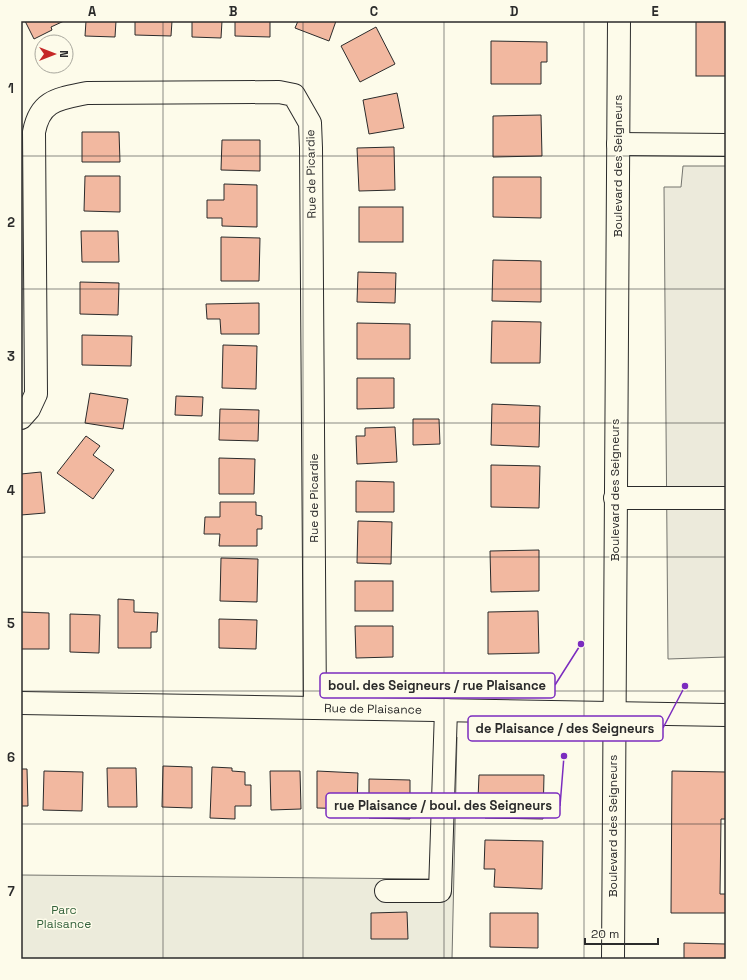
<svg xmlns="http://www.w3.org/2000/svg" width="747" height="980" font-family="'Space Grotesk',sans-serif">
	<rect width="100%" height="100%" fill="#fdfbea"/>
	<path fill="#ecebdb" stroke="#74746e" d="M435,728L457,737L452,959H21V875L432,879Z"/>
	<path fill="#eceadb" stroke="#74746e" d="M683,166H726V657L668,659L664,187H681Z"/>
	<g fill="#f2b8a0" stroke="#2b2b2b">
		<path d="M25,21H64L51,27L52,30L34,39Z"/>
		<path d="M86,21H116L115,37L85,36Z"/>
		<path d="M135,21H172L171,36L135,35Z"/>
		<path d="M192,21H222L221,38L192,37Z"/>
		<path d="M235,21H270V37L235,36Z"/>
		<path d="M298,21H336L329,41L295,28Z"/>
		<rect x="696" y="21" width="30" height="55"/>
		<path d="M376,27L395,64L360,82L341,46Z"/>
		<path d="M491,41L547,42V62H541V84H491Z"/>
		<path d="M397,93L404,128L369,134L363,100Z"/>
		<path d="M541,115L542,156L493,157V116Z"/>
		<path d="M82,132H119L120,162H82Z"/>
		<path d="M222,140H260V171L221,170Z"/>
		<path d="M394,147L395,190L359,191L357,148Z"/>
		<path d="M85,176H120V212L84,211Z"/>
		<path d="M493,177H541V218L493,217Z"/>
		<path d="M224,184L257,185V227L222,226V218H207V200H224Z"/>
		<rect x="359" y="207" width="44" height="35"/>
		<path d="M81,231H118L119,262H82Z"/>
		<path d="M221,237L260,238L259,281H221Z"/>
		<path d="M493,260L541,261V302L492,301Z"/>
		<path d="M358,272L396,273L395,303L357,302Z"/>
		<path d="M80,282L119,283L118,315L80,314Z"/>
		<path d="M259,303V334H221L220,319H207L206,304Z"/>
		<path d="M492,321L541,322L540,363H491Z"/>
		<path d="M357,323L410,324V359H357Z"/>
		<path d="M82,335L132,336L131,366L82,365Z"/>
		<path d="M223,345L257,346L256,389L222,388Z"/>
		<path d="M357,378H394V408L357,409Z"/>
		<path d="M90,393L128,399L123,429L85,423Z"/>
		<path d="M176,396L203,397L202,416L175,415Z"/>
		<path d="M492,404L540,406L539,447L491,445Z"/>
		<path d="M220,409L259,410L258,441L219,440Z"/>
		<path d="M413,419H439L440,444L413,445Z"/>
		<path d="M395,427L397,462L357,464L356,436H365V428Z"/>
		<path d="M86,436L100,446L93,455L114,470L93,499L57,473Z"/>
		<path d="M219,458L255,459L254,494H219Z"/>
		<path d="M491,465L540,466L539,508L491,507Z"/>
		<path d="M41,472L45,513L21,515V474Z"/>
		<path d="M356,481L394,482V512H356Z"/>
		<path d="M220,502H256V515L262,516V529H257V546H219L220,534H204L205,517H220Z"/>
		<path d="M358,521L392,522L391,564L357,563Z"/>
		<path d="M539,550V591L491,592L490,551Z"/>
		<path d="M221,558L258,559L257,602L220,601Z"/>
		<rect x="355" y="581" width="38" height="30"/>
		<path d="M118,599L134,600V612L158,613L157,632H151V648H118Z"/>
		<path d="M538,611L539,653L488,654V612Z"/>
		<path d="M21,612L49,613V649H21Z"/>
		<path d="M70,614L100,615L99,653L70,652Z"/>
		<path d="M219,619L257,620L256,649L219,648Z"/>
		<path d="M355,626H393V657L356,658Z"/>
		<path d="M163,766L192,767V808L162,807Z"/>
		<path d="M212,767L232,768V771L245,772V785H251V806H235V819L210,818Z"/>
		<path d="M107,768H136L137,807H108Z"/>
		<path d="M21,769H27L28,806H21Z"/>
		<path d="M44,771L83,772L82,811L43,810Z"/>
		<path d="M270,771H300L301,809L271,810Z"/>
		<path d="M317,771L358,773L357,809L317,808Z"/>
		<path d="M672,771L726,772V819H721L720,894H726V913H671Z"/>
		<path d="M479,775H544L543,819L485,818L486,799H478Z"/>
		<path d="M369,779L410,780V819L369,818Z"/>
		<path d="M485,840L543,841L542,889L494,887L495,869H484Z"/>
		<path d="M407,912L408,939H371V913Z"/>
		<path d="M490,913H538V948L490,947Z"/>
		<path d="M684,943L726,944V959H684Z"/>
	</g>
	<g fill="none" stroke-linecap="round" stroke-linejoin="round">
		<g stroke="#2b2b2b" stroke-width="24">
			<g id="minor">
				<path d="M618,144L726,145"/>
				<path d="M21,418L29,409L36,394L34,132C40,100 58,99 87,93L279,92L294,95L310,123L311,148L315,708"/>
				<path d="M615,498H726"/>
				<path d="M21,703L726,715"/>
				<path d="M386,891H440L446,710"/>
				<path d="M613,959L619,21"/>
			</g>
		</g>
		<use href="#minor" stroke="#fdfbea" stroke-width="22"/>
	</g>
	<path fill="none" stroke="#2b2b2b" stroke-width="1" stroke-opacity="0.55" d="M163,21V959M303,21V959M444,21V959M584,21V959M21,156H726M21,289H726M21,423H726M21,557H726M21,691H726M21,824H726"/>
	<g text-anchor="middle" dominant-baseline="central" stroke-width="3" stroke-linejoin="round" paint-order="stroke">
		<g font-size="12" fill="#2b2b2b" stroke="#fdfbea">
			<text transform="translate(618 166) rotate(-90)">Boulevard des Seigneurs</text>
			<text transform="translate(311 174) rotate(-91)">Rue de Picardie</text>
			<text transform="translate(615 490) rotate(-90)">Boulevard des Seigneurs</text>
			<text transform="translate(314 498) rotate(-90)">Rue de Picardie</text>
			<text transform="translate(373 709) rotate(1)">Rue de Plaisance</text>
			<text transform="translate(613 826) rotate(-90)">Boulevard des Seigneurs</text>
		</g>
		<g font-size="12" fill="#34623c" stroke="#fdfbea">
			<text x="64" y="910">Parc<tspan x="64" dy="14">Plaisance</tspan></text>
		</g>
	</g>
	<path fill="none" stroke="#7b2cbf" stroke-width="1.5" d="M581 644L555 685M685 686L663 728M564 756L560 806"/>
	<g fill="#7b2cbf" stroke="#fdfbea" stroke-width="1.5">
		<circle cx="581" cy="644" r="4"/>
		<circle cx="685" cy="686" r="4"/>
		<circle cx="564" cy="756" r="4"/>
	</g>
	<g fill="#fdfbea" stroke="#7b2cbf" stroke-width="1.5">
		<rect x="320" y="673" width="235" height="25" rx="4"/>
		<rect x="468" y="716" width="195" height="25" rx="4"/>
		<rect x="326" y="793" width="234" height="25" rx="4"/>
	</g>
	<g font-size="13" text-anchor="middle" font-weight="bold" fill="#2b2b2b">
		<text x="437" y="690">boul. des Seigneurs / rue Plaisance</text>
		<text x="565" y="733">de Plaisance / des Seigneurs</text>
		<text x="443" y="810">rue Plaisance / boul. des Seigneurs</text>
	</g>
	<rect width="747" height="980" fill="none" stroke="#fdfbea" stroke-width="44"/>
	<g transform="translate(54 54) rotate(90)"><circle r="19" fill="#fdfbea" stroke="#a9a89e"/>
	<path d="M0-3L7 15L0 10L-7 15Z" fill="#c62828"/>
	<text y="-6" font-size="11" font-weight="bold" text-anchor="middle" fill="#2b2b2b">N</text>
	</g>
	<path d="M585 938v6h73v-6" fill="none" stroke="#2b2b2b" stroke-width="2"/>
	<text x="591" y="938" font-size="12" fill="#2b2b2b" stroke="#fdfbea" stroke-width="3" paint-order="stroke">20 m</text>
	<rect x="22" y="22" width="703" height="936" fill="none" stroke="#2b2b2b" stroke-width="1.5"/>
	<g font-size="13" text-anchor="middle" font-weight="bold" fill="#2b2b2b">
		<text x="92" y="16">A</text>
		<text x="233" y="16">B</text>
		<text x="374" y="16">C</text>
		<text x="514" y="16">D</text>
		<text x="655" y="16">E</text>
		<text x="11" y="93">1</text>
		<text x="11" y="227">2</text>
		<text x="11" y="361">3</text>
		<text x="11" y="495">4</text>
		<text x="11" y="628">5</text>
		<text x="11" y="762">6</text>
		<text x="11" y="896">7</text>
	</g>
</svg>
